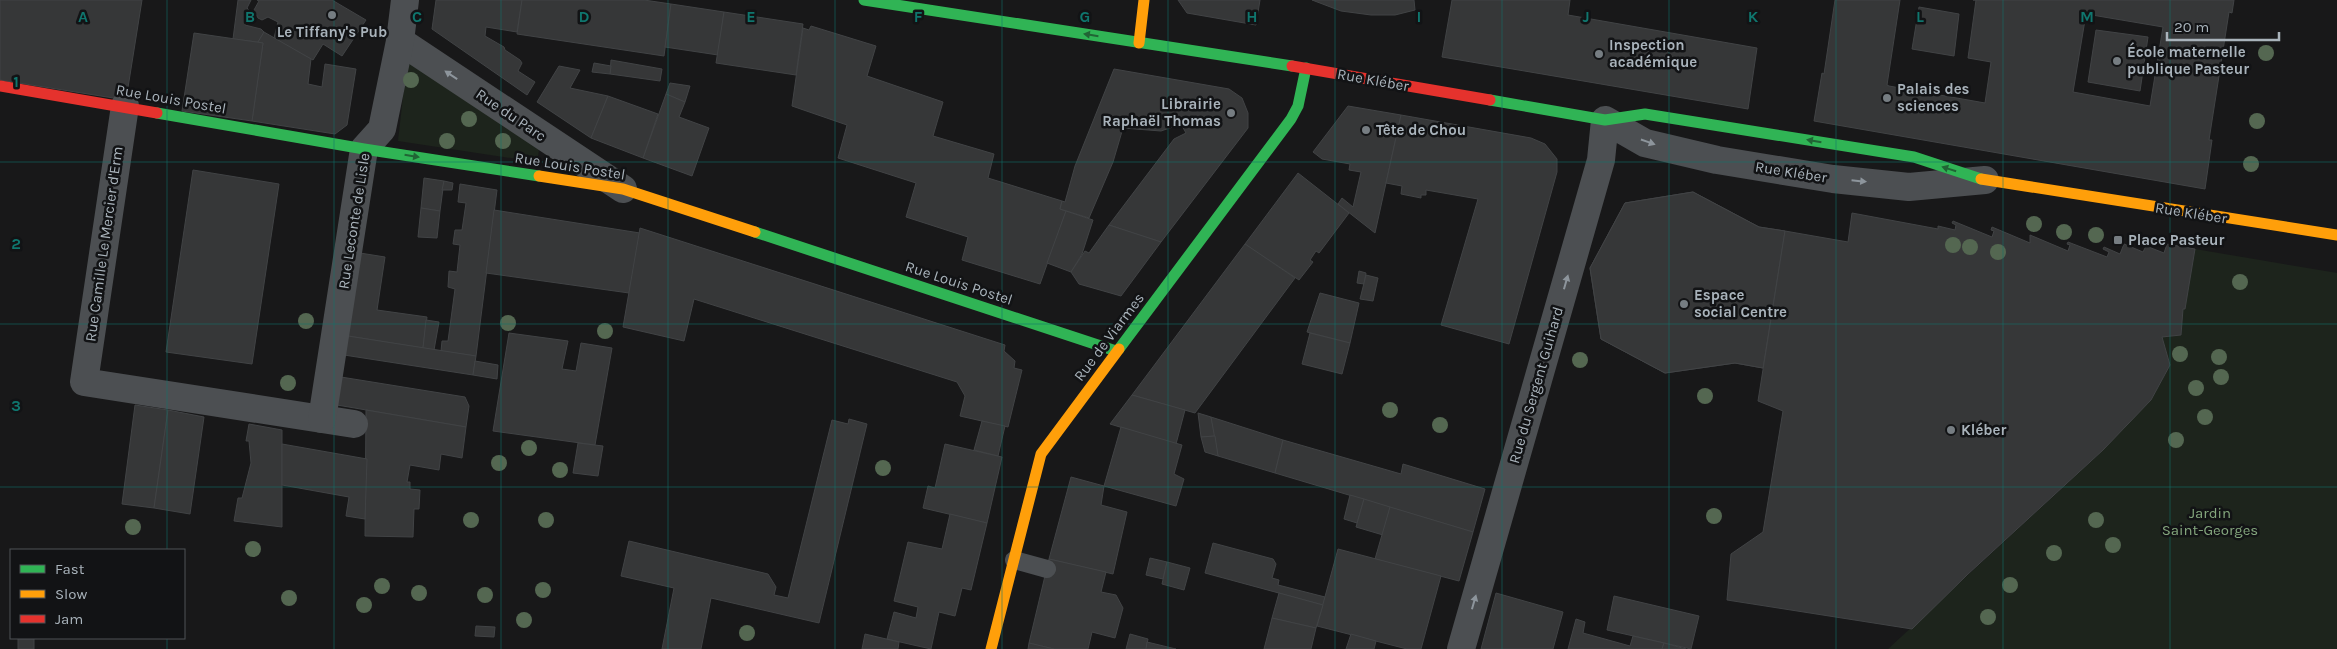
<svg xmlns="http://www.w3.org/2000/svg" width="2337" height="649" font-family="Karla,sans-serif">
	<rect width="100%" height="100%" fill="#181819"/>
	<g fill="#1d241c">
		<path d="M407,61L540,144L537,162L398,141Z"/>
		<path d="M2195,249L2337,273V649H1888L2103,450L2151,400L2170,365L2162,337L2181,335L2183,309H2185Z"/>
	</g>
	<g fill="#363738" stroke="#414345" fill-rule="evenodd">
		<path d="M0,0H142L126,100L0,80Z"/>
		<path d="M238,0H251L247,8L249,10L245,25L261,29L264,32L258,42L233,39Z"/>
		<path d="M257,0H332L366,20L342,56L323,44L313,60L274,38L278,22L268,17L262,20L258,18L254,10L259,1Z"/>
		<path d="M436,0H522L517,32L486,27L485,36L504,47L505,50L520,60L522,63L518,71L535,82L527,95L432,29Z"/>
		<path d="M522,0H644L671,4L664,56L517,34Z"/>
		<path d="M1178,0H1260L1256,25L1187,13Z"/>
		<path d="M1312,0H1414L1415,10L1395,15H1371L1341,11Z"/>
		<path d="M1452,0H1570L1568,15L1757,48L1748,109L1442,57Z"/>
		<path d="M1835,0H1900L1887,85L1889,86L1985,103L1991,62L1968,58L1976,0H1973H2234L2232,13L2229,12L2209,140H2212L2205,189L1814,121L1822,73L1824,74ZM2086,14L2163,27L2150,106L2073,92Z"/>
		<path d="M671,4L724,12L718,55L665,47Z"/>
		<path d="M1919,7L1959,14L1954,56L1912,49Z"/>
		<path d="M724,12L803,24L796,75L716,63Z"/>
		<path d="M811,26L876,46L867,76L943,102L933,136L994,154L988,178L1062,201L1060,209L1066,211L1040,284L962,260L968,237L906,217L916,183L838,158L847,125L792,106L803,28L809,30Z"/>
		<path d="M2096,30L2148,37L2140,91L2088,82Z"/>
		<path d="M264,32L311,59L308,84L322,87L325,64L356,69L347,125L335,134L252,121L263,43L258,42Z"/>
		<path d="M194,33L263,43L252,121L182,111Z"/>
		<path d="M611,60L662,69L660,81L610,74Z"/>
		<path d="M594,63L611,66L610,74L592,72Z"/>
		<path d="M559,66L580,70L570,88L608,96L591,138L537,102Z"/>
		<path d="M1114,69L1229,89L1242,98L1248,113V128L1161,242L1109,225L1174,139L1186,133L1181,124L1161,131L1123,128L1113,162L1089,218L1060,209L1062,201L1065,202L1075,166Z"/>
		<path d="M670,83L690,86L685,102L666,94Z"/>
		<path d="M666,94L685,102L679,117L709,128L692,176L643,158Z"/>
		<path d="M608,96L658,114L643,158L591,138Z"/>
		<path d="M1348,106L1401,115L1375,233L1338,204L1342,198L1353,207L1361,172L1349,170L1350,164L1322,159L1313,152Z"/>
		<path d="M1401,115L1531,138L1545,144L1557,159V172L1509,344L1441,325L1478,199L1426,190V195H1421V198L1401,194L1402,186L1386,183Z"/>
		<path d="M193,170L279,184L252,364L166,352Z"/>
		<path d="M1298,173L1349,213L1319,253L1316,251L1310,260L1313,262L1299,280L1245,244Z"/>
		<path d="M424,178L444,181L440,211L421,208Z"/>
		<path d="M444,181L453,183L452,190H442Z"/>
		<path d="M460,184L497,190L476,356L441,351L442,341H448L455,289L448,287L449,271L457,272L460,245L453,244L455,230H462L466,203L458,202Z"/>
		<path d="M1693,192L1759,227L1785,231L1763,368L1735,363L1665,373L1601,339L1590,268L1625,203ZM1669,252L1678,254L1677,263L1690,265L1691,256L1701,258L1711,272L1706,302L1692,312L1660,307L1650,294L1655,263Z"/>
		<path d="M1693,192L1759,227L1785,231L1763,368L1735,363L1665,373L1601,339L1590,268L1625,203Z"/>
		<path d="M421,208L440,211L437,238L418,237Z"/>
		<path d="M494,210L640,233L629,293L486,273Z"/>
		<path d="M1066,211L1093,220L1082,254L1071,272L1047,263Z"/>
		<path d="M1852,213L1938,229V226L1955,230L1956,225L1952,223L1953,221L1992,237L1994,231L1991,230L1992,227L2030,243V235L2068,251L2070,245L2067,244L2068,242L2107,257L2109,252L2103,249L2104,247L2120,254L2124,244L2143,252L2146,246L2164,253L2167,244L2195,249L2185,309H2183L2181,335L2162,337L2170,365L2151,400L2103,450L1967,575L1912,629L1727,600L1731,554L1763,532L1783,411L1758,401L1785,231L1848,242Z"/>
		<path d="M1109,225L1161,242L1121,296L1079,284L1071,272L1085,251L1089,253Z"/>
		<path d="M640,228L1005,345L1004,351L1015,361L1014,368L1022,370L1008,427L960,416L965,396L957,382L694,299L684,341L623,327Z"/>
		<path d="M1245,244L1295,278L1195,413L1132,395Z"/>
		<path d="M360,253L385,257L377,310L427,317L423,348L348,336Z"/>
		<path d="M1359,271L1366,273L1364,284L1357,283Z"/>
		<path d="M1366,275L1378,278L1373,301L1360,299Z"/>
		<path d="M1320,293L1359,303L1350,343L1307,332Z"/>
		<path d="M426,320L439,322L434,350L423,348Z"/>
		<path d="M509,333L568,341L562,369L576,371L581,343L612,348L595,445L493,431Z"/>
		<path d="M1310,333L1350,343L1342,374L1302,364Z"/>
		<path d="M348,336L476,356L473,375L344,355Z"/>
		<path d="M475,361L498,365L497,379L473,375Z"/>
		<path d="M341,377L465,397L469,406L466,427L337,405Z"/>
		<path d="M1132,395L1185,410L1176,444L1110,424Z"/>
		<path d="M135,405L168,410L154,508L122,504Z"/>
		<path d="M168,410L204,417L190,514L154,508Z"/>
		<path d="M366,410L466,427L462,458L441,454L439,470L410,465L407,482H410V489L420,490L419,509H414L413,537L365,536Z"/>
		<path d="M1198,413L1211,417L1215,436L1201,437Z"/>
		<path d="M1211,417L1283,440L1275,473L1218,456Z"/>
		<path d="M849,419L867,424L819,623L711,598L701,649H662L674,588L621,576L629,541L768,574L776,587L774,595L788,598L832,420L848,424Z"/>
		<path d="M982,421L1005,426L998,456L974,450Z"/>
		<path d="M249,424L282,430V527L234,521L238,498H242L251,463L249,441H246Z"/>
		<path d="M1121,427L1182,445L1174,474L1184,479L1176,506L1104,486Z"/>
		<path d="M1215,436L1218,456L1205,452L1201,437Z"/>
		<path d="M1283,440L1401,474L1403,464L1485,489L1473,532L1275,473Z"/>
		<path d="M578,443L603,446L598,476L573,473Z"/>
		<path d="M282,444L367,459L365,519L346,516L349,497L282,485Z"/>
		<path d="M945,444L1002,457L987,523L923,508L928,486L935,488Z"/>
		<path d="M1071,477L1104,486L1101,505L1127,512L1113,574L1049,559Z"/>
		<path d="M1350,495L1364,499L1357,523L1344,519Z"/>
		<path d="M1364,499L1390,507L1383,535L1356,527Z"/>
		<path d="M1390,507L1473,532L1459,581L1375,559Z"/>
		<path d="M950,514L987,523L971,590L962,588L955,616L939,612L931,649L887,639L894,612L916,618L918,607L894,601L908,542L942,549Z"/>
		<path d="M1213,543L1273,559L1276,564L1272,578L1279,580L1278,585L1325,597L1323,605L1205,573Z"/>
		<path d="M1338,549L1441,576L1421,649H1407L1317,626Z"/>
		<path d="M1150,558L1167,562L1163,579L1146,575Z"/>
		<path d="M1049,559L1106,572L1101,592L1116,595L1123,608L1115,638L1092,632L1088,649H1054L1029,643Z"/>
		<path d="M1167,562L1190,568L1184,590L1162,584Z"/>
		<path d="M1279,593L1323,605L1316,628L1272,618Z"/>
		<path d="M1496,593L1563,612L1553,649H1481Z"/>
		<path d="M1614,596L1699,616L1691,649L1607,630Z"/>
		<path d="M1272,618L1316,628L1311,649H1264Z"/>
		<path d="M1576,619L1585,622L1583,633L1630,646L1633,636L1664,643L1662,649H1568Z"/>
		<path d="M476,626L495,627L494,637L475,636Z"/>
		<path d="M865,634L899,642L898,649H862Z"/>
		<path d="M1130,634L1148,639L1146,649H1126Z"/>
		<path d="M1351,634L1376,641L1374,649H1346Z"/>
		<rect x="18" y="638" width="16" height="11"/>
		<path d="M1147,642L1176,649H1146Z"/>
		<path d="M1029,643L1054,649H1028Z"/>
		<path d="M1664,643L1686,649H1662Z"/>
	</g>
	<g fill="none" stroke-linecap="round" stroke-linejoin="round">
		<path stroke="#4c4f52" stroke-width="18" d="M1014,560L1047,569"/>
		<g stroke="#4c4f52" stroke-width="28">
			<path d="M400,41L623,189"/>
			<path d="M125,106L84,382L354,424"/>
			<path d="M322,419L364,149L382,129L400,41L405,0"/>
			<path d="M1461,649L1601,160L1605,120L1645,143L1717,160L1833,179L1909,187L1985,180"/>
		</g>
		<g stroke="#30b455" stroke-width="11">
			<path d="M864,0L1292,66"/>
			<path d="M1490,100L1605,120L1645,114L1914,157L1981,179"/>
			<path d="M157,113L364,149L539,176"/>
			<path d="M755,232L1116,351"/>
			<path d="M1119,349L1291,119L1298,106L1306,68"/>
		</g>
		<g stroke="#ff9f0a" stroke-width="11">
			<path d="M1139,43L1144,0"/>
			<path d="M539,176L623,189L755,232"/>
			<path d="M1981,179L2337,235"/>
			<path d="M991,649L1041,454L1119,349"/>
		</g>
		<g stroke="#e5322d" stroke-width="11">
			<path d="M1292,66L1490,100"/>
			<path d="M0,86L157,113"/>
		</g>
	</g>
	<g fill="#546751">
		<circle cx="2266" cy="53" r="8"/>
		<circle cx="411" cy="80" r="8"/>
		<circle cx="469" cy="119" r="8"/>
		<circle cx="2257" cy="121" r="8"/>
		<circle cx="447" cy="141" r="8"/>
		<circle cx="503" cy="141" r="8"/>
		<circle cx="2251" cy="164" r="8"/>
		<circle cx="2034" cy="224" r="8"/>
		<circle cx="2064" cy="232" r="8"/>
		<circle cx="2096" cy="235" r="8"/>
		<circle cx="1953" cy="245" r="8"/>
		<circle cx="1970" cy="247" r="8"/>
		<circle cx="1998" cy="252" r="8"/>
		<circle cx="2240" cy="282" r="8"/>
		<circle cx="306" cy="321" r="8"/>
		<circle cx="508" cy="323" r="8"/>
		<circle cx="605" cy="331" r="8"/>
		<circle cx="2180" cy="354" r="8"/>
		<circle cx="2219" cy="357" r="8"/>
		<circle cx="1580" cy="360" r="8"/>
		<circle cx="2221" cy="377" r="8"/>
		<circle cx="288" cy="383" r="8"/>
		<circle cx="2196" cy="388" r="8"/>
		<circle cx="1705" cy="396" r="8"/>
		<circle cx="1390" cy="410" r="8"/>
		<circle cx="2205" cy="417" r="8"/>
		<circle cx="1440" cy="425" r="8"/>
		<circle cx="2176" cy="440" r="8"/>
		<circle cx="529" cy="448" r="8"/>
		<circle cx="499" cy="463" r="8"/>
		<circle cx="883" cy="468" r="8"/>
		<circle cx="560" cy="470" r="8"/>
		<circle cx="1714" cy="516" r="8"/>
		<circle cx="471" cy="520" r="8"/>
		<circle cx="546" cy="520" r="8"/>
		<circle cx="2096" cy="520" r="8"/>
		<circle cx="133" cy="527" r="8"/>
		<circle cx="2113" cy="545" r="8"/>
		<circle cx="253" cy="549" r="8"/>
		<circle cx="2054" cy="553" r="8"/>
		<circle cx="2010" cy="585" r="8"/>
		<circle cx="382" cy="586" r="8"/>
		<circle cx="543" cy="590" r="8"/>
		<circle cx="419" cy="593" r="8"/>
		<circle cx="485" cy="595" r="8"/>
		<circle cx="289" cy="598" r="8"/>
		<circle cx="364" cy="605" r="8"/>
		<circle cx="1988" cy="617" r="8"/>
		<circle cx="524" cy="620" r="8"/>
		<circle cx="747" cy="633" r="8"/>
	</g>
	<defs><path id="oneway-solid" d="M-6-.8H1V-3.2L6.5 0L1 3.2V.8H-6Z" transform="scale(1.25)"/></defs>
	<g fill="#216435">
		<use href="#oneway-solid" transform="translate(1091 35) rotate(-171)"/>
		<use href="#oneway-solid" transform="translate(1814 141) rotate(-170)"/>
		<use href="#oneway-solid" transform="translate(412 156) rotate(9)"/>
		<use href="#oneway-solid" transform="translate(1949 169) rotate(-162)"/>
	</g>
	<g fill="#8d959c">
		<use href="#oneway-solid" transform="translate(451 75) rotate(-146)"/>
		<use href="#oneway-solid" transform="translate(1648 142) rotate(19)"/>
		<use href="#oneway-solid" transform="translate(1859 181) rotate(6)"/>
		<use href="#oneway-solid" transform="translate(1566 282) rotate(-74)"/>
		<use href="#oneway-solid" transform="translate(1474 602) rotate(-74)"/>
	</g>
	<path fill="none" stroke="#0f766e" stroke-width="1" stroke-opacity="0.55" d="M167,0V550M334,0V649M501,0V649M668,0V649M835,0V649M1002,0V649M1168,0V649M1335,0V649M1502,0V649M1669,0V649M1836,0V649M2003,0V649M2170,0V649M0,162H2337M0,324H2337M0,487H2337M167,638V649"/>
	<g fill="#767d82" stroke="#121315" stroke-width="2">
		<circle cx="332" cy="15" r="5"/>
		<circle cx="1599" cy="54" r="5"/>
		<circle cx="2117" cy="61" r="5"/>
		<circle cx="1887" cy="98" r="5"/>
		<circle cx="1231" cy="113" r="5"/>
		<circle cx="1366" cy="130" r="5"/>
		<rect x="2113" y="235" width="10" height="10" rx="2.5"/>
		<circle cx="1684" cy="304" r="5"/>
		<circle cx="1951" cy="430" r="5"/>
	</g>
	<g text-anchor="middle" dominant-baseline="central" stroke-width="5" stroke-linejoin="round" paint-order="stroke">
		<g font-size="15" font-weight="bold" fill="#a9b3bb" stroke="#121315" text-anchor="start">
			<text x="332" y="32" text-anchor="middle">Le Tiffany's Pub</text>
			<text x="1609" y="45">Inspection<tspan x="1609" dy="17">académique</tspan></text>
			<text x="2127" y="52">École maternelle<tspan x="2127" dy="17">publique Pasteur</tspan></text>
			<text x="1897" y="89">Palais des<tspan x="1897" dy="17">sciences</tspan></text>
			<text x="1221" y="104" text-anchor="end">Librairie<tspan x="1221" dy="17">Raphaël Thomas</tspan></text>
			<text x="1376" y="130">Tête de Chou</text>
			<text x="2128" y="240">Place Pasteur</text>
			<text x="1694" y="295">Espace<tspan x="1694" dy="17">social Centre</tspan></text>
			<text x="1961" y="430">Kléber</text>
		</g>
		<g font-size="15" fill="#a9b3bb" stroke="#121315">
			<text transform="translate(1373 80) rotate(10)">Rue Kléber</text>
			<text transform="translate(171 99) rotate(10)">Rue Louis Postel</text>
			<text transform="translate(511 115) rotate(34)">Rue du Parc</text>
			<text transform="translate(570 166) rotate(9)">Rue Louis Postel</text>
			<text transform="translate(1791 172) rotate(9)">Rue Kléber</text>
			<text transform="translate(2191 213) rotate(9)">Rue Kléber</text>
			<text transform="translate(354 221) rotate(-81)">Rue Leconte de Lisle</text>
			<text transform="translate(104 244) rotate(-82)">Rue Camille Le Mercier d'Erm</text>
			<text transform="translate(959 283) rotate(18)">Rue Louis Postel</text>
			<text transform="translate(1109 337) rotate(-53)">Rue de Viarmes</text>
			<text transform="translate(1536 385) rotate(-74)">Rue du Sergent Guihard</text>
		</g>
		<g font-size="15" fill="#85a77e" stroke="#121315">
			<text x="2210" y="513">Jardin<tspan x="2210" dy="17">Saint-Georges</tspan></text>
		</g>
	</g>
	<g font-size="16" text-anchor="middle" font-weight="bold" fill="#0f766e" stroke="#121315" stroke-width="5" stroke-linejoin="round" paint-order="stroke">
		<text x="83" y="22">A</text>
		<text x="250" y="22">B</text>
		<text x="417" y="22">C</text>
		<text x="584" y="22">D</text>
		<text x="751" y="22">E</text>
		<text x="918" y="22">F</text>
		<text x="1085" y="22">G</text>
		<text x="1252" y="22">H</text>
		<text x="1419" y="22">I</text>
		<text x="1586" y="22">J</text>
		<text x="1753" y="22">K</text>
		<text x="1920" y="22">L</text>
		<text x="2087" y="22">M</text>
		<text x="16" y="87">1</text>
		<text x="16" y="249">2</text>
		<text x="16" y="411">3</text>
	</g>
	<rect x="10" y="549" width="175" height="90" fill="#121315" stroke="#4e5357"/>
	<rect x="20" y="565" width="25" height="8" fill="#30b455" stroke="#4e5357"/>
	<text x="55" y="574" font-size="15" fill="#a9b3bb">Fast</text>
	<rect x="20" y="590" width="25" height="8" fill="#ff9f0a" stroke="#4e5357"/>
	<text x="55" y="599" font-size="15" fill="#a9b3bb">Slow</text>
	<rect x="20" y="615" width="25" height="8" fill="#e5322d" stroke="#4e5357"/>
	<text x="55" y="624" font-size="15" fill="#a9b3bb">Jam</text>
	<path d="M2167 32v8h112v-8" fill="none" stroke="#a9b3bb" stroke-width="2.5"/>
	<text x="2174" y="32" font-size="15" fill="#a9b3bb" stroke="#121315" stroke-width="4" paint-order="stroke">20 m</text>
</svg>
